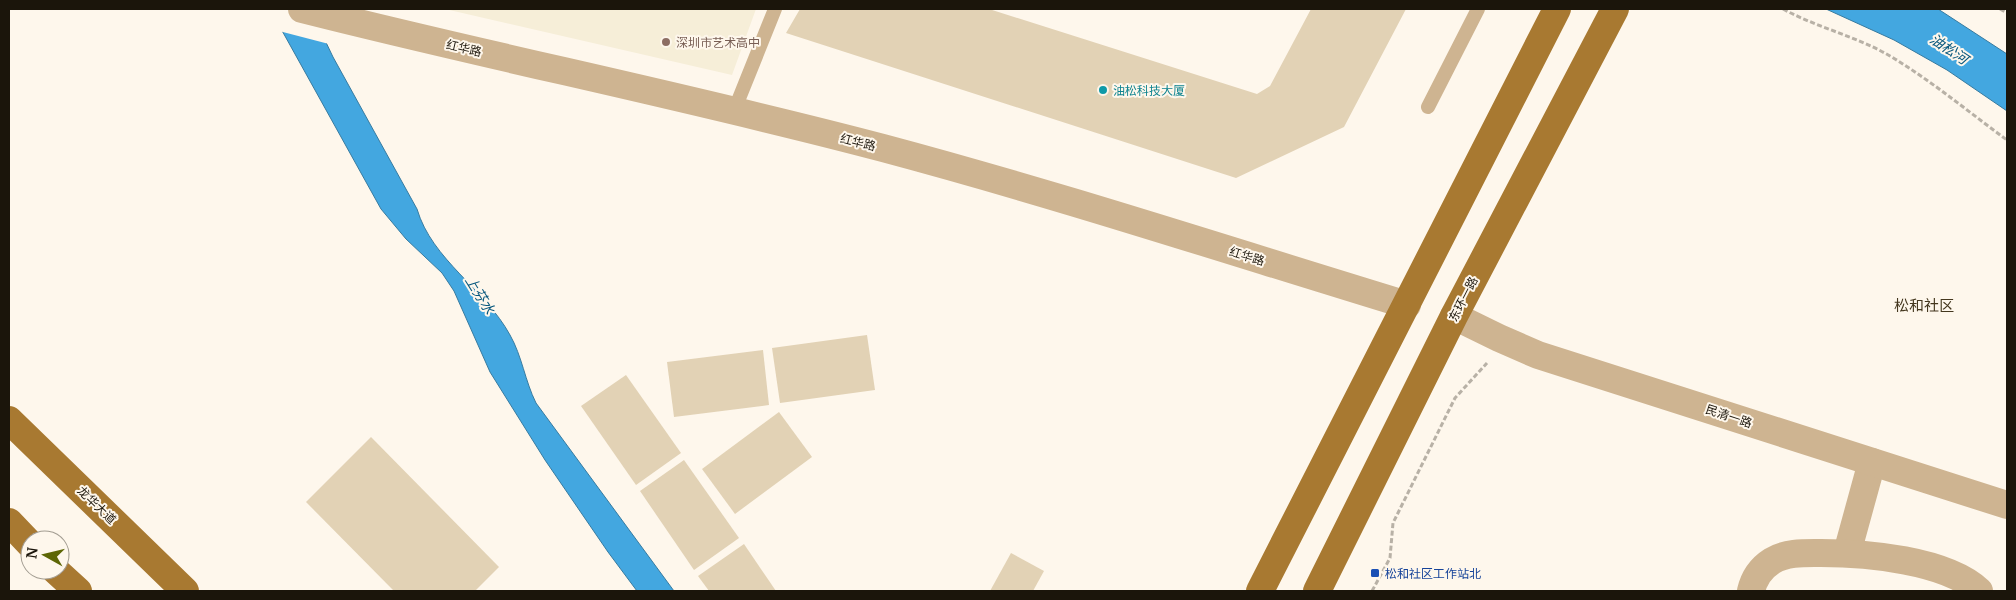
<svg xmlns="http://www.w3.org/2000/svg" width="2016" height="600" font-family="Merriweather,'Noto Sans SC',serif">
	<rect width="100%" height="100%" fill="#fef7ec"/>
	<path fill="#f6eed8" d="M445,9H756L732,75Z"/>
	<g fill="#43a7e0" stroke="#377ba0">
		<path d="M270,9H310L333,57L417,209C432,260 485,289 510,335C522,356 525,381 536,403L674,591H637L608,552L545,460L490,372L454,291L442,273L406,239L381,209Z"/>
		<path d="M1826,9H1938L2007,54V111L1947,70L1894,40Z"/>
	</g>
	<path fill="#fef7ec" d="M267,9H312L329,44L279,31Z"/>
	<g fill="#e2d2b5">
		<path d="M800,9H989L1257,94L1270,86L1311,9H1406L1344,127L1236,178L786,33Z"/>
		<path d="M867,335L875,390L780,403L772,348Z"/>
		<path d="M763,350L769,405L674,417L667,362Z"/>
		<path d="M626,375L681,453L636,485L581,406Z"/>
		<path d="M779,412L812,457L735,514L702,469Z"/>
		<path d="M371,437L499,567L475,591H394L306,502Z"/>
		<path d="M684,460L739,538L694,570L640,491Z"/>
		<path d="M744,544L776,591H709L698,576Z"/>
		<path d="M1011,553L1044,571L1033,591H990Z"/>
	</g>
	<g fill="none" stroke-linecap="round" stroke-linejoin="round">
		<g stroke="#b8b1a6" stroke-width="3" stroke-dasharray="5 2.5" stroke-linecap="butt">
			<path d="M1783,9C1820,29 1860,37 1895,59C1934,83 1970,113 2007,140"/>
			<path d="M2000,9L2007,13"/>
			<path d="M1372,591L1390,558L1393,523L1455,398L1487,363"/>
		</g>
		<g stroke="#ceb491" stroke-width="14">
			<path d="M1428,107L1478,9"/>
			<path d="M734,111L775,9"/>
		</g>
		<g stroke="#ceb491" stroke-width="28">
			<path d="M1847,553L1872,462"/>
			<path d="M1751,591C1754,578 1761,568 1772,561C1786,552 1806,553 1821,553C1866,553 1946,560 1979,591"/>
		</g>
		<g stroke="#ceb491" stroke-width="28">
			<path d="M302,9C495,58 691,97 883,148C1059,195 1233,252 1407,305"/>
			<path d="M1454,316L1499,338L1538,355L2007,505"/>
		</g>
		<g stroke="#a87931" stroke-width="28">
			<path d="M9,420L185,591"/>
			<path d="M9,522L30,544"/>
			<path d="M55,570L78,591"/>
			<path d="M1260,591L1557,9"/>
			<path d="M1317,591L1454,316L1615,9"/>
		</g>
	</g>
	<circle fill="#8d6e63" stroke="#fef7ec" stroke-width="2" cx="666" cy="42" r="5"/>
	<circle fill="#0f9aa8" stroke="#fef7ec" stroke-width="2" cx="1103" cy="90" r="5"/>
	<rect fill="#1a4fb4" stroke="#fef7ec" stroke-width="2" x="1370" y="568" width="10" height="10" rx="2.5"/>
	<g text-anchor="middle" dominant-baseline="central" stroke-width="4" stroke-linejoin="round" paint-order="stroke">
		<g font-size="12" fill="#785e54" stroke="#fef7ec" text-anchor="start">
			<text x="676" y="42">深圳市艺术高中</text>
		</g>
		<g font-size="12" fill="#1b150b" stroke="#fef7ec">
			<text transform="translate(464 48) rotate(13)">红华路</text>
			<text transform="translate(858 142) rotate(14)">红华路</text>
			<text transform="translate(1247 256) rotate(17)">红华路</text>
			<text transform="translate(1463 299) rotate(-63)">东环一路</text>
			<text transform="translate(1729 416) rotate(18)">民清一路</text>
			<text transform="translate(97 505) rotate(44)">龙华大道</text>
		</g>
		<g font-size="12" fill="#0d838f" stroke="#fef7ec" text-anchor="start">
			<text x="1113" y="90">油松科技大厦</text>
		</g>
		<g font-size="12" fill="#164399" stroke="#fef7ec" text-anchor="start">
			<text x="1385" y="573">松和社区工作站北</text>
		</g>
		<g font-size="14" font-style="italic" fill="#07577d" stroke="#fef7ec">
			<text transform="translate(1949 49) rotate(34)">油松河</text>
			<text transform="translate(480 295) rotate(58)">上芬水</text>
		</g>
		<g font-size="15" fill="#44371e" stroke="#fef7ec">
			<text x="1924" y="305">松和社区</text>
		</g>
	</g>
	<rect width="2016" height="600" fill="none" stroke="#1b150b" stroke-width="20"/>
	<g transform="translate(45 555) rotate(278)"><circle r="24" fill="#fef7ec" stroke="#a39d92"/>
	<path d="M0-4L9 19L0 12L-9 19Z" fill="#5d6605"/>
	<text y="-8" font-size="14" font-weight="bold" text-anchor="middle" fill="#1b150b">N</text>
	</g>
</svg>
